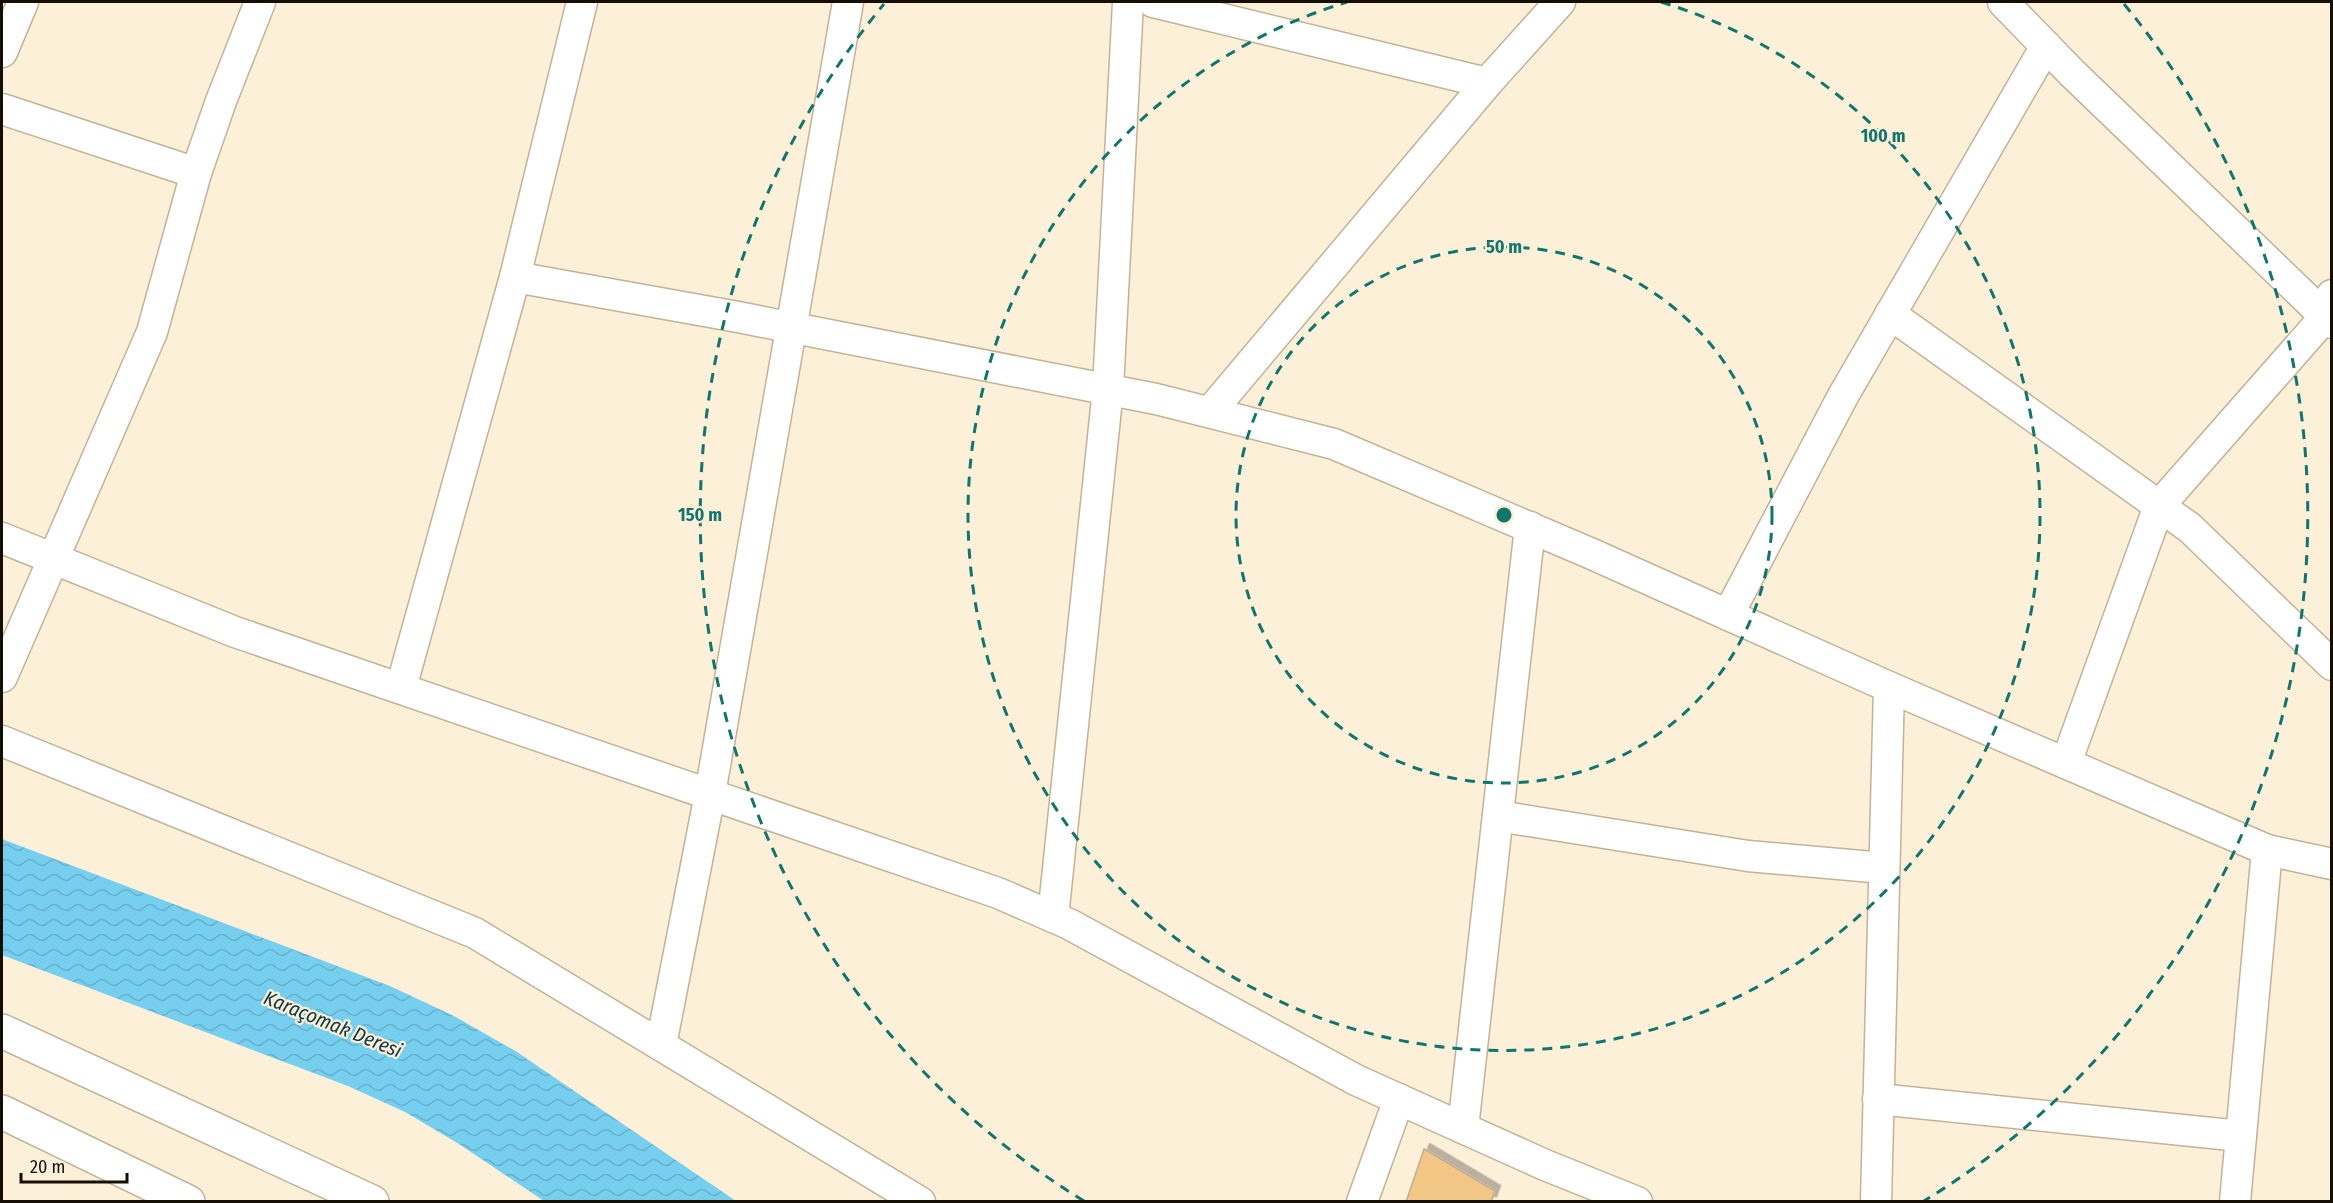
<svg xmlns="http://www.w3.org/2000/svg" width="2333" height="1203" font-family="'Fira Sans Condensed',sans-serif">
	<defs>
		<pattern id="water-waves" width="16" height="10" patternUnits="userSpaceOnUse" patternTransform="scale(1.5)"><rect width="16" height="10" fill="#77cfef"/><path d="M0 5q4-4 8 0t8 0" fill="none" stroke="#66b1cb"/></pattern>
		<filter id="shadow"><feDropShadow dx="5.5" dy="-5.5" stdDeviation="0" flood-color="#0004"/></filter>
	</defs>
	<rect width="100%" height="100%" fill="#fcf0d9"/>
	<path fill="url(#water-waves)" d="M2,839L390,986L454,1016L517,1052L736,1201H544L459,1144L405,1112L348,1086L2,955Z"/>
	<path fill="#f2c786" stroke="#bead93" stroke-width="1.5" filter="url(#shadow)" d="M1424,1149L1495,1191L1491,1202H1406Z"/>
	<g fill="none" stroke-linecap="round" stroke-linejoin="round">
		<g stroke="#c2b398" stroke-width="33">
			<g id="street">
				<path d="M1153,2L1487,83"/>
				<path d="M2003,2L2072,73L2332,323"/>
				<path d="M2,52L23,2"/>
				<path d="M2,109L196,173L221,101L260,2"/>
				<path d="M515,277L582,2"/>
				<path d="M1890,314L2190,528L2332,665"/>
				<path d="M1210,412L1487,83L1560,2"/>
				<path d="M2,538L235,632L998,893L1069,924L1356,1080L1545,1165L1637,1202"/>
				<path d="M1728,615L1843,396L2046,46"/>
				<path d="M2,677L152,332L196,173"/>
				<path d="M401,688L515,277L738,317L1156,399L1334,444L1592,554L1889,687L2267,850L2332,864"/>
				<path d="M2,741L475,933L920,1202"/>
				<path d="M2066,763L2159,506L2325,317L2332,295"/>
				<path d="M1498,816L1748,856L1884,868"/>
				<path d="M1053,917L1108,389L1128,2"/>
				<path d="M661,1045L710,794L848,2"/>
				<path d="M1878,1099L2241,1136"/>
				<path d="M1463,1128L1530,527"/>
				<path d="M1362,1202L1399,1099"/>
				<path d="M1876,1202L1889,687"/>
				<path d="M2235,1202L2267,850"/>
			</g>
		</g>
		<g stroke="#c2b398" stroke-width="36">
			<g id="primary">
				<path d="M2,1031L372,1202"/>
				<path d="M2,1112L188,1202"/>
			</g>
		</g>
		<use href="#street" stroke="#fff" stroke-width="30"/>
		<use href="#primary" stroke="#fff" stroke-width="33"/>
	</g>
	<g fill="none" stroke="#0f766e" stroke-width="3" stroke-dasharray="10 8">
		<circle cx="1504" cy="515" r="268"/>
		<path d="M1661 2A536 536 0 1 1 1347 2"/>
		<path d="M1084 1201A804 804 0 0 1 884 4M2124 4A804 804 0 0 1 1924 1201"/>
	</g>
	<g text-anchor="middle" dominant-baseline="central" stroke-width="4.5" stroke-linejoin="round" paint-order="stroke">
		<g font-size="20" font-style="italic" fill="#0d3744" stroke="#fcf0d9">
			<text transform="translate(333 1024) rotate(22)">Karaçomak Deresi</text>
		</g>
	</g>
	<circle cx="1504" cy="515" r="9" fill="#0f766e" stroke="#fcf0d9" stroke-width="3"/>
	<g font-size="18" text-anchor="middle" font-weight="bold" fill="#0f766e" stroke="#fcf0d9" stroke-width="4.5" stroke-linejoin="round" paint-order="stroke">
		<text x="1883" y="142">100 m</text>
		<text x="1504" y="253">50 m</text>
		<text x="700" y="521">150 m</text>
	</g>
	<rect width="2333" height="1203" fill="none" stroke="#140e05" stroke-width="6"/>
	<path d="M21 1173v9h106v-9" fill="none" stroke="#140e05" stroke-width="3"/>
	<text x="30" y="1173" font-size="18" fill="#140e05" stroke="#fcf0d9" stroke-width="4.5" paint-order="stroke">20 m</text>
</svg>
